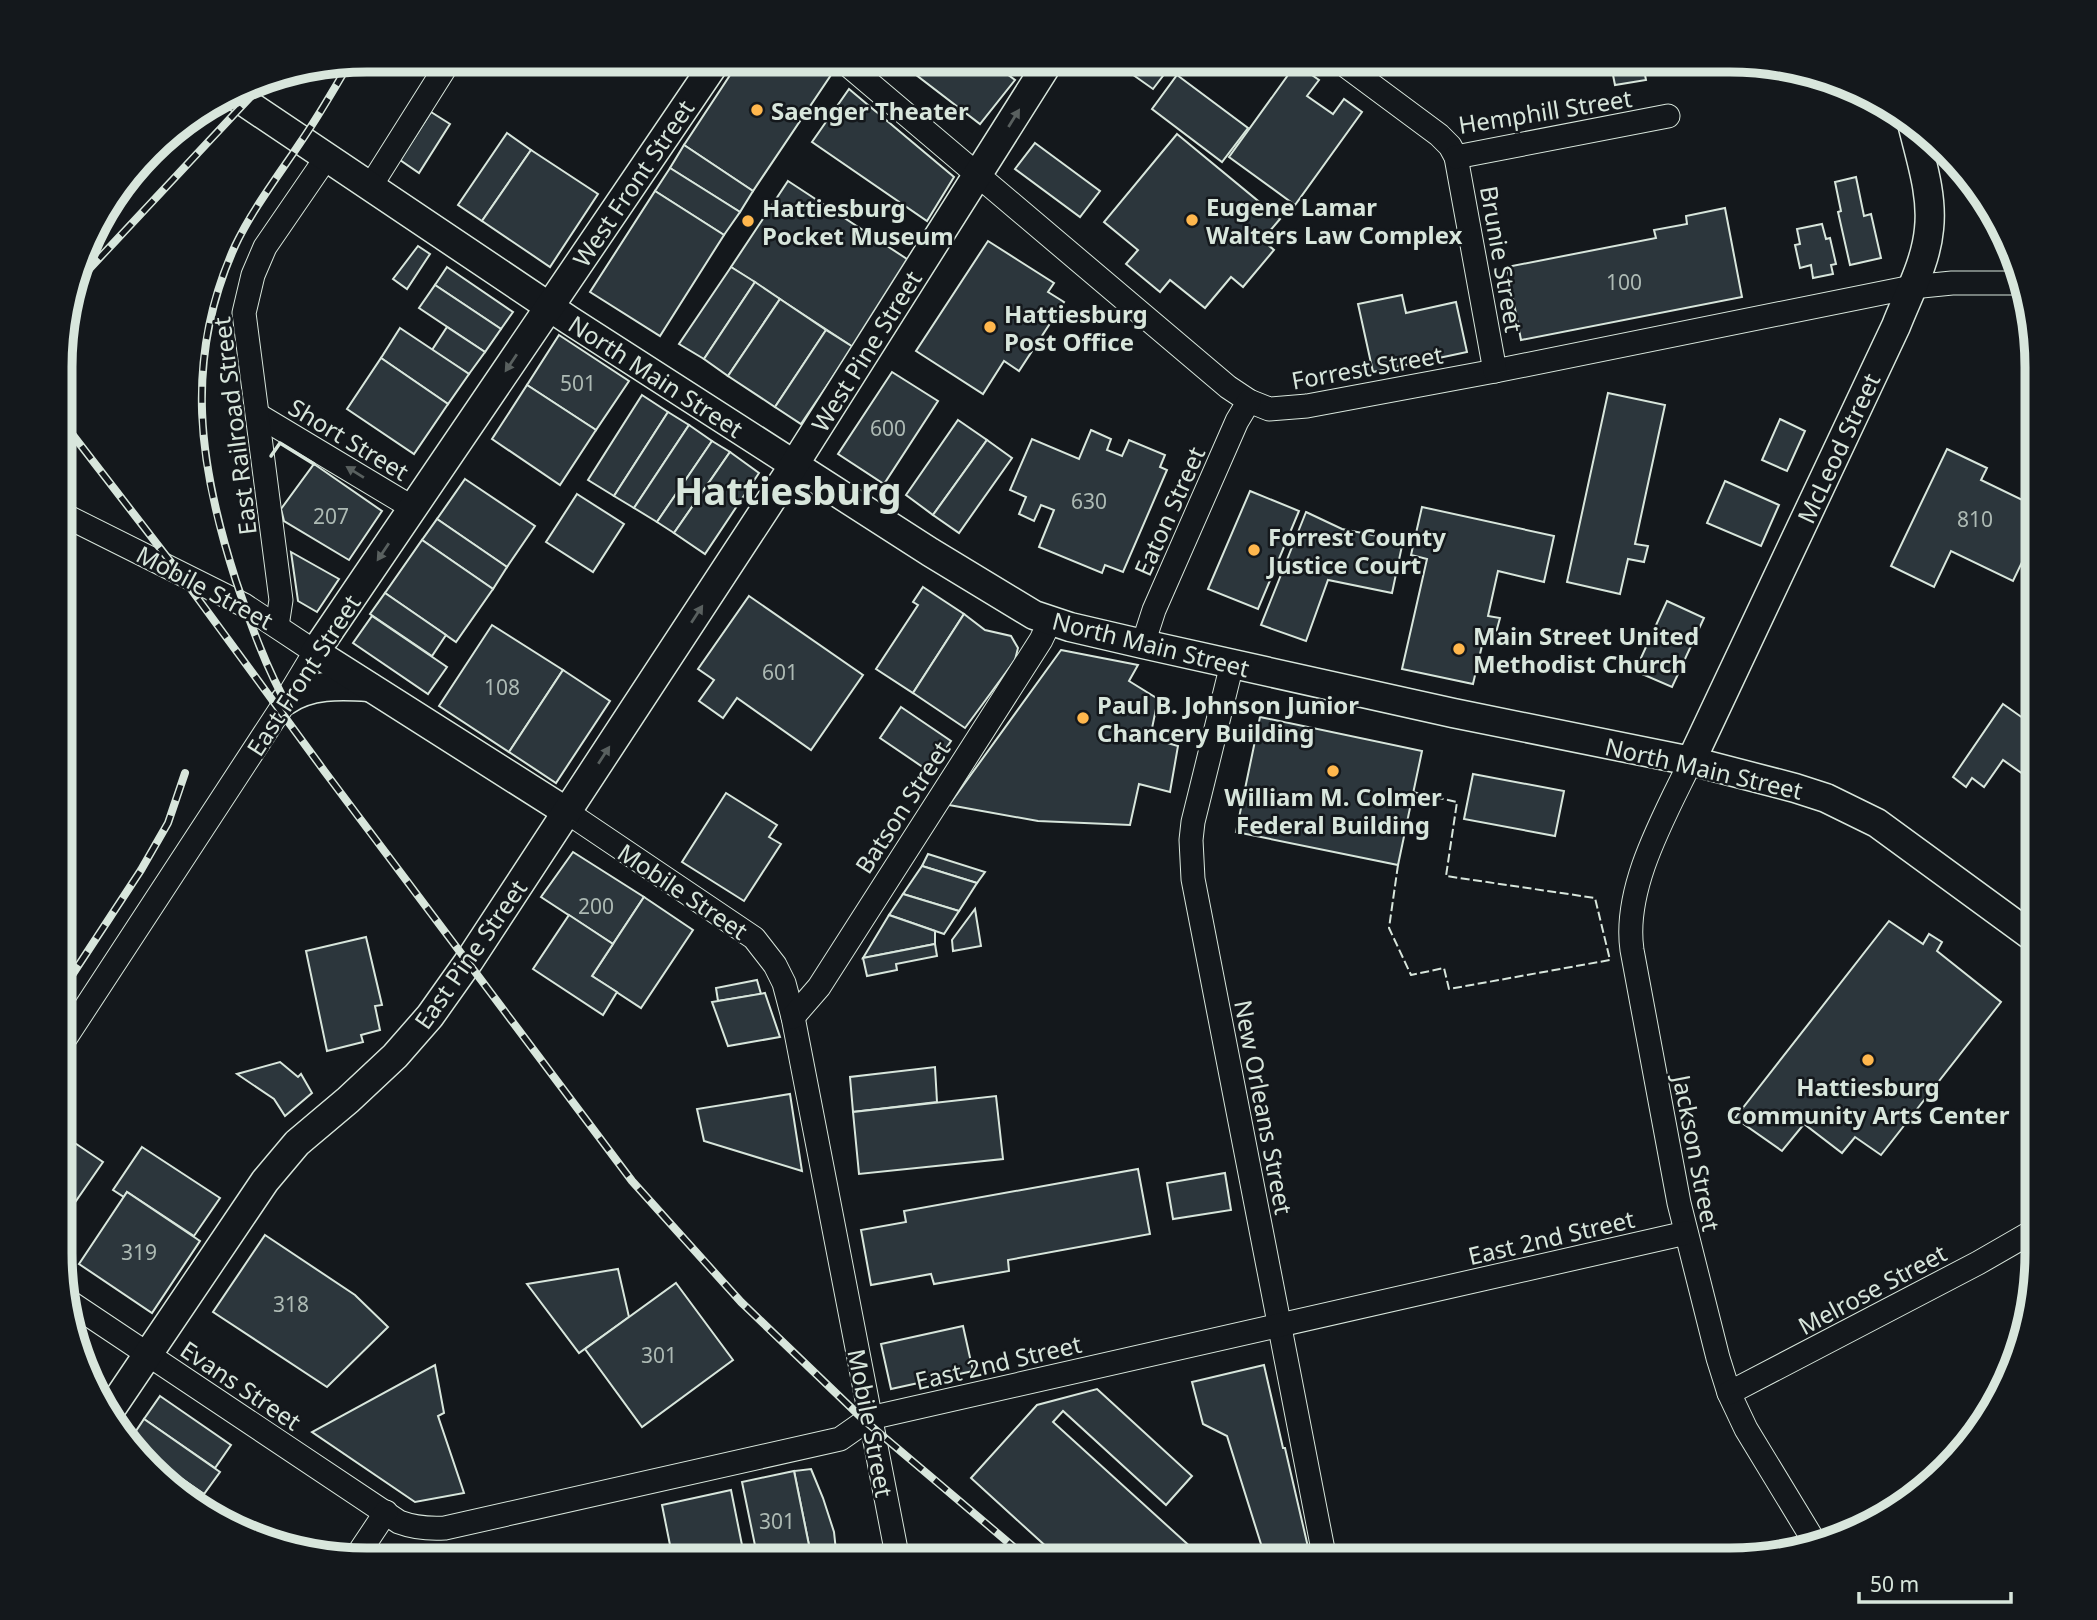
<svg xmlns="http://www.w3.org/2000/svg" width="2097" height="1620" font-family="'Noto Sans',sans-serif">
	<rect width="100%" height="100%" fill="#14181c"/>
	<g fill="#2c363c" stroke="#d8e6dc" stroke-width="2">
		<path d="M740,60H808L831,75L753,191L684,145Z"/>
		<path d="M920,60H988L1015,80L980,124L911,71Z"/>
		<path d="M1112,60H1175L1153,89Z"/>
		<path d="M1610,60H1642L1646,80L1615,85Z"/>
		<path d="M1296,64L1319,80L1307,96L1333,114L1344,99L1362,112L1295,205L1229,157Z"/>
		<path d="M1177,75L1248,128L1222,162L1152,109Z"/>
		<path d="M849,89L954,177L927,221L812,142Z"/>
		<path d="M431,112L450,124L419,173L400,160Z"/>
		<path d="M507,133L531,150L482,221L458,205Z"/>
		<path d="M1177,134L1280,219L1262,240L1274,250L1243,287L1231,277L1205,308L1170,280L1160,292L1126,264L1138,250L1104,222Z"/>
		<path d="M1035,143L1100,191L1080,217L1015,169Z"/>
		<path d="M684,145L753,191L740,212L670,168Z"/>
		<path d="M531,150L598,194L550,267L482,221Z"/>
		<path d="M670,168L740,212L724,235L655,191Z"/>
		<path d="M1856,177L1864,216L1871,214L1881,258L1850,265L1838,212L1841,211L1835,182Z"/>
		<path d="M788,181L910,261L853,347L731,267Z"/>
		<path d="M655,191L724,235L660,336L590,292Z"/>
		<path d="M1725,208L1742,297L1521,340L1507,267L1656,238L1654,230L1687,224L1686,216Z"/>
		<path d="M1822,224L1826,239L1830,238L1836,264L1831,265L1833,274L1813,278L1811,265L1800,268L1795,245L1800,244L1797,229Z"/>
		<path d="M988,241L1054,283L1048,292L1064,302L1019,371L1004,361L983,394L916,351Z"/>
		<path d="M418,246L430,254L407,289L393,279Z"/>
		<path d="M447,267L513,312L501,329L435,285Z"/>
		<path d="M731,267L755,282L704,359L679,344Z"/>
		<path d="M755,282L780,299L728,376L704,359Z"/>
		<path d="M435,285L501,329L485,352L419,308Z"/>
		<path d="M1402,295L1406,313L1456,302L1467,352L1373,372L1358,304Z"/>
		<path d="M780,299L826,330L775,407L728,376Z"/>
		<path d="M447,327L485,352L469,374L432,350Z"/>
		<path d="M400,328L469,374L448,404L381,358Z"/>
		<path d="M826,330L853,347L801,424L775,407Z"/>
		<path d="M559,335L629,381L596,430L527,385Z"/>
		<path d="M381,358L448,404L414,454L347,409Z"/>
		<path d="M892,372L938,401L884,484L838,454Z"/>
		<path d="M527,385L596,430L560,485L492,439Z"/>
		<path d="M1608,393L1665,405L1635,544L1648,546L1644,562L1628,559L1620,594L1567,582Z"/>
		<path d="M642,395L668,412L614,496L588,480Z"/>
		<path d="M668,412L689,425L634,508L614,496Z"/>
		<path d="M1780,419L1805,431L1787,471L1762,460Z"/>
		<path d="M958,420L987,440L933,515L906,495Z"/>
		<path d="M689,425L712,441L657,522L634,508Z"/>
		<path d="M1091,430L1111,439L1107,450L1122,456L1129,440L1165,455L1160,467L1167,470L1123,572L1105,565L1102,573L1039,547L1054,510L1041,505L1034,521L1019,514L1026,497L1010,490L1032,439L1079,459Z"/>
		<path d="M987,440L1012,458L959,533L933,515Z"/>
		<path d="M712,441L730,452L674,533L657,522Z"/>
		<path d="M1947,449L1987,468L1981,480L2037,507V531L2013,581L1951,551L1934,587L1891,566Z"/>
		<path d="M730,452L759,473L705,554L674,533Z"/>
		<path d="M314,464L382,511L349,560L284,521L281,509Z"/>
		<path d="M465,479L535,526L507,567L437,519Z"/>
		<path d="M1725,481L1779,505L1761,546L1707,523Z"/>
		<path d="M1250,491L1299,511L1258,609L1208,589Z"/>
		<path d="M577,494L624,524L593,572L546,542Z"/>
		<path d="M1422,507L1554,536L1544,582L1498,571L1488,616L1500,618L1494,640L1484,637L1473,684L1402,669L1427,559L1411,555Z"/>
		<path d="M1306,512L1342,529L1403,541L1392,593L1328,580L1306,641L1261,625Z"/>
		<path d="M437,519L507,567L493,589L422,540Z"/>
		<path d="M422,540L493,589L456,642L385,593Z"/>
		<path d="M291,552L339,579L317,612L298,601Z"/>
		<path d="M923,587L964,614L913,693L876,669L918,605L913,602Z"/>
		<path d="M385,593L446,635L432,656L370,614Z"/>
		<path d="M749,596L863,675L811,750L737,698L723,718L699,701L714,680L698,669Z"/>
		<path d="M1667,601L1704,618L1672,687L1635,671Z"/>
		<path d="M964,614L985,630L1011,636L1018,648L1015,660L965,728L913,693Z"/>
		<path d="M372,616L447,667L428,694L353,643Z"/>
		<path d="M492,625L563,670L509,752L439,706Z"/>
		<path d="M1061,650L1138,665L1129,681L1158,699L1150,738L1178,746L1170,792L1139,784L1130,825L1038,821L949,805Z"/>
		<path d="M563,670L610,701L556,783L509,752Z"/>
		<path d="M2003,704L2037,728V784L2003,760L1984,787L1972,778L1966,787L1953,777Z"/>
		<path d="M901,707L951,741L930,772L880,738Z"/>
		<path d="M1260,717L1422,751L1398,865L1236,832Z"/>
		<path d="M1473,774L1564,791L1555,836L1464,819Z"/>
		<path d="M726,793L777,825L769,837L781,844L744,901L682,862Z"/>
		<path d="M573,852L644,897L613,944L541,897Z"/>
		<path d="M928,854L985,872L977,883L922,866Z"/>
		<path d="M922,866L977,883L959,911L903,894Z"/>
		<path d="M903,894L959,911L944,934L889,915Z"/>
		<path d="M644,897L693,930L641,1008L592,976Z"/>
		<path d="M975,909L981,946L953,951L952,940Z"/>
		<path d="M569,915L613,944L592,976L617,992L603,1015L533,969Z"/>
		<path d="M889,915L935,931V944L863,958Z"/>
		<path d="M1889,921L1923,944L1929,934L1942,942L1937,951L2001,1002L1881,1155L1855,1137L1842,1153L1804,1124L1782,1151L1735,1118Z"/>
		<path d="M366,937L382,1005L375,1006L380,1030L361,1035L363,1042L327,1051L306,951Z"/>
		<path d="M935,944L937,956L896,964L897,970L867,976L863,958Z"/>
		<path d="M757,980L761,994L718,1001L716,988Z"/>
		<path d="M765,993L780,1037L728,1046L712,1002Z"/>
		<path d="M280,1062L298,1077L301,1074L312,1093L285,1116L274,1099L237,1074Z"/>
		<path d="M935,1067L937,1102L853,1112L850,1077Z"/>
		<path d="M790,1094L802,1171L704,1141L697,1109Z"/>
		<path d="M996,1096L1003,1159L859,1174L853,1112Z"/>
		<path d="M60,1133L103,1162L60,1224Z"/>
		<path d="M142,1147L220,1198L194,1236L127,1192L124,1197L113,1190Z"/>
		<path d="M1138,1169L1150,1234L1008,1260L1009,1271L934,1284L931,1274L871,1285L861,1230L906,1222L904,1211Z"/>
		<path d="M1225,1173L1231,1210L1173,1219L1167,1183Z"/>
		<path d="M127,1192L200,1241L152,1313L79,1264Z"/>
		<path d="M265,1235L355,1295L388,1327L327,1387L213,1312Z"/>
		<path d="M618,1269L629,1317L579,1353L527,1284Z"/>
		<path d="M676,1283L733,1360L642,1427L585,1349Z"/>
		<path d="M963,1326L973,1371L891,1389L881,1344Z"/>
		<path d="M435,1365L444,1413L438,1416L464,1493L415,1502L312,1432Z"/>
		<path d="M1264,1365L1283,1448H1285L1311,1560H1266L1227,1436L1203,1424L1192,1382Z"/>
		<path d="M1097,1389L1192,1476L1166,1505L1063,1411L1053,1422L1205,1560H1061L971,1478L1037,1405Z"/>
		<path d="M160,1396L231,1445L215,1468L144,1419Z"/>
		<path d="M144,1419L220,1472L204,1494L137,1448L130,1440Z"/>
		<path d="M137,1448L204,1494L197,1505L165,1484Z"/>
		<path d="M811,1469L823,1498L834,1532L837,1560H812L794,1471Z"/>
		<path d="M794,1471L812,1560H758L742,1482Z"/>
		<path d="M731,1490L745,1560H673L662,1505Z"/>
	</g>
	<g fill="none" stroke-linecap="round" stroke-linejoin="round">
		<g stroke="#d8e6dc" stroke-width="25">
			<g id="minor">
				<path d="M842,60L1228,387L1249,401L1269,409L1307,406L1495,371L1912,287L1952,283H2018"/>
				<path d="M1338,60L1439,135L1450,146L1456,157L1495,371"/>
				<path d="M1456,157L1668,116"/>
				<path d="M370,187L450,60"/>
				<path d="M258,415L413,508"/>
				<path d="M277,626L281,600L244,313L253,275L265,247L326,158"/>
				<path d="M1143,644L1154,610L1237,421L1249,401"/>
				<path d="M1232,664L1193,822L1191,840L1193,879L1325,1560"/>
				<path d="M1691,761C1664,817 1623,888 1632,950L1679,1203L1718,1358L1729,1393L1746,1429L1814,1541"/>
				<path d="M567,812L754,938L775,965L784,983L793,1017L898,1560"/>
				<path d="M793,1017L819,987L1041,640L1050,621"/>
				<path d="M61,1045L280,710L315,652L244,605L62,514"/>
				<path d="M68,1301L399,1522C415,1528 428,1529 445,1528L840,1439L870,1418L1686,1233"/>
				<path d="M1729,1393L1978,1263L2037,1229"/>
				<path d="M354,1560L386,1512"/>
			</g>
		</g>
		<g stroke="#d8e6dc" stroke-width="31">
			<g id="major">
				<path d="M234,95L569,320L930,552L1034,615L1070,627L1143,644L1453,713L1691,761L1795,788L1826,798L1877,823L2037,940"/>
				<path d="M285,701C309,684 340,685 369,687"/>
				<path d="M1691,761L1896,326C1908,295 1926,263 1929,229C1933,194 1920,157 1912,123"/>
				<path d="M567,812L315,652L717,60"/>
				<path d="M109,1412L265,1181L297,1143L348,1100L395,1056L430,1016L469,961L794,465L1050,60"/>
			</g>
		</g>
		<use href="#minor" stroke="#14181c" stroke-width="23"/>
		<use href="#major" stroke="#14181c" stroke-width="28"/>
		<g stroke="#d8e6dc" stroke-width="8">
			<g id="rail">
				<path d="M77,282L270,76"/>
				<path d="M62,421L177,570L325,772L632,1181L741,1302L865,1421L1029,1560"/>
				<path d="M289,708C266,668 251,625 236,581C199,466 183,361 235,246C252,210 278,176 300,143C318,117 334,89 350,62"/>
				<path d="M61,992L141,870L168,823L185,773"/>
			</g>
		</g>
		<use href="#rail" stroke="#14181c" stroke-width="5" stroke-dasharray="16" stroke-linecap="butt"/>
		<path stroke="#d8e6dc" stroke-width="2" stroke-dasharray="9 3.5" stroke-linecap="butt" d="M1398,865L1389,928L1411,975L1444,968L1449,989L1610,960L1595,898L1446,876L1457,802L1413,792"/>
		<path stroke="#d8e6dc" stroke-width="3.5" d="M271,456L280,443L314,464"/>
	</g>
	<defs><path id="oneway-solid" d="M-6-.8H1V-3.2L6.5 0L1 3.2V.8H-6Z" transform="scale(1.75)"/></defs>
	<g fill="#59605f">
		<use href="#oneway-solid" transform="translate(1014 118) rotate(-58)"/>
		<use href="#oneway-solid" transform="translate(511 363) rotate(124)"/>
		<use href="#oneway-solid" transform="translate(355 472) rotate(-148)"/>
		<use href="#oneway-solid" transform="translate(383 552) rotate(124)"/>
		<use href="#oneway-solid" transform="translate(697 614) rotate(-57)"/>
		<use href="#oneway-solid" transform="translate(604 755) rotate(-57)"/>
	</g>
	<g fill="#ffb74d" stroke="#14181c" stroke-width="2.5">
		<circle cx="757" cy="110" r="7"/>
		<circle cx="1192" cy="220" r="7"/>
		<circle cx="748" cy="221" r="7"/>
		<circle cx="990" cy="327" r="7"/>
		<circle cx="1254" cy="550" r="7"/>
		<circle cx="1459" cy="649" r="7"/>
		<circle cx="1083" cy="718" r="7"/>
		<circle cx="1333" cy="771" r="7"/>
		<circle cx="1868" cy="1060" r="7"/>
	</g>
	<g text-anchor="middle" dominant-baseline="central" stroke-width="5" stroke-linejoin="round" paint-order="stroke">
		<g font-size="21" fill="#adbab4">
			<text x="1624" y="282">100</text>
			<text x="578" y="383">501</text>
			<text x="888" y="428">600</text>
			<text x="1089" y="501">630</text>
			<text x="331" y="516">207</text>
			<text x="1975" y="519">810</text>
			<text x="780" y="672">601</text>
			<text x="502" y="687">108</text>
			<text x="596" y="906">200</text>
			<text x="139" y="1252">319</text>
			<text x="291" y="1304">318</text>
			<text x="659" y="1355">301</text>
			<text x="777" y="1521">301</text>
		</g>
		<g font-size="24" font-weight="bold" fill="#d8e6dc" stroke="#14181c" text-anchor="start">
			<text x="771" y="110">Saenger Theater</text>
			<text x="1206" y="206">Eugene Lamar<tspan x="1206" dy="28">Walters Law Complex</tspan></text>
			<text x="762" y="207">Hattiesburg<tspan x="762" dy="28">Pocket Museum</tspan></text>
			<text x="1004" y="313">Hattiesburg<tspan x="1004" dy="28">Post Office</tspan></text>
			<text x="1268" y="536">Forrest County<tspan x="1268" dy="28">Justice Court</tspan></text>
			<text x="1473" y="635">Main Street United<tspan x="1473" dy="28">Methodist Church</tspan></text>
			<text x="1097" y="704">Paul B. Johnson Junior<tspan x="1097" dy="28">Chancery Building</tspan></text>
			<text x="1333" y="796" text-anchor="middle">William M. Colmer<tspan x="1333" dy="28">Federal Building</tspan></text>
			<text x="1868" y="1086" text-anchor="middle">Hattiesburg<tspan x="1868" dy="28">Community Arts Center</tspan></text>
		</g>
		<g font-size="24" fill="#d8e6dc" stroke="#14181c">
			<text transform="translate(1545 111) rotate(-9)">Hemphill Street</text>
			<text transform="translate(633 183) rotate(-56)">West Front Street</text>
			<text transform="translate(1502 259) rotate(80)">Brunie Street</text>
			<text transform="translate(866 351) rotate(-58)">West Pine Street</text>
			<text transform="translate(1367 367) rotate(-10)">Forrest Street</text>
			<text transform="translate(656 376) rotate(33)">North Main Street</text>
			<text transform="translate(234 426) rotate(-97)">East Railroad Street</text>
			<text transform="translate(349 439) rotate(31)">Short Street</text>
			<text transform="translate(1838 448) rotate(-65)">McLeod Street</text>
			<text transform="translate(1169 511) rotate(-66)">Eaton Street</text>
			<text transform="translate(205 587) rotate(28)">Mobile Street</text>
			<text transform="translate(1151 644) rotate(14)">North Main Street</text>
			<text transform="translate(303 675) rotate(-57)">East Front Street</text>
			<text transform="translate(1704 768) rotate(13)">North Main Street</text>
			<text transform="translate(902 807) rotate(-57)">Batson Street</text>
			<text transform="translate(683 891) rotate(34)">Mobile Street</text>
			<text transform="translate(470 954) rotate(-55)">East Pine Street</text>
			<text transform="translate(1264 1107) rotate(79)">New Orleans Street</text>
			<text transform="translate(1697 1153) rotate(79)">Jackson Street</text>
			<text transform="translate(1551 1237) rotate(-13)">East 2nd Street</text>
			<text transform="translate(1872 1289) rotate(-28)">Melrose Street</text>
			<text transform="translate(998 1362) rotate(-13)">East 2nd Street</text>
			<text transform="translate(241 1385) rotate(34)">Evans Street</text>
			<text transform="translate(871 1423) rotate(79)">Mobile Street</text>
		</g>
		<g font-size="38" font-weight="bold" fill="#d8e6dc" stroke="#14181c">
			<text x="788" y="490">Hattiesburg</text>
		</g>
	</g>
	<path d="M0 0H2097V1620H0ZM367 72H1730A295 295 0 0 1 2025 367V1253A295 295 0 0 1 1730 1548H367A295 295 0 0 1 72 1253V367A295 295 0 0 1 367 72Z" fill="#14181c" fill-rule="evenodd"/>
	<path fill="none" stroke="#d8e6dc" stroke-width="9" d="M367 72H1730A295 295 0 0 1 2025 367V1253A295 295 0 0 1 1730 1548H367A295 295 0 0 1 72 1253V367A295 295 0 0 1 367 72Z"/>
	<path d="M1859 1592v10h152v-10" fill="none" stroke="#d8e6dc" stroke-width="3.5"/>
	<text x="1870" y="1592" font-size="21" fill="#d8e6dc" stroke="#14181c" stroke-width="5" paint-order="stroke">50 m</text>
</svg>
